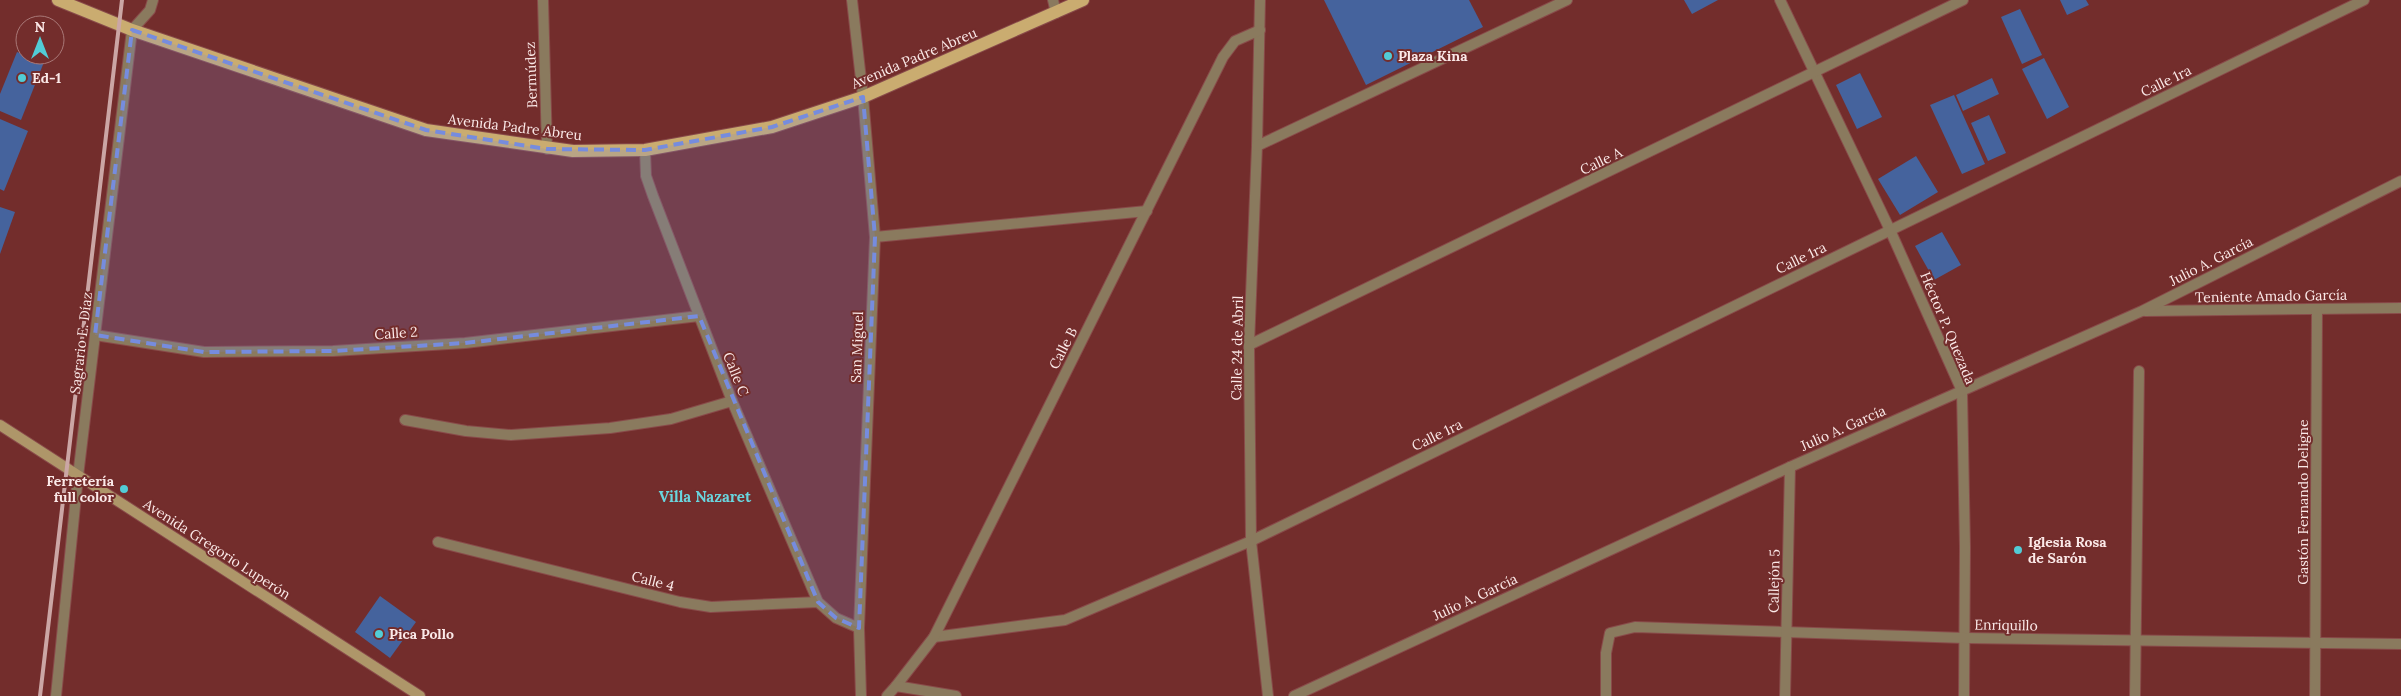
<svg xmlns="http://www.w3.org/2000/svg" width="2401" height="696" font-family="Lora,serif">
	<rect width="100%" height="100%" fill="#732d2c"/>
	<g fill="#45639d">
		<path d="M1324,0H1469L1483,27L1366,85Z"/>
		<path d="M1684,0H1718L1692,14Z"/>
		<path d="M2060,0H2086L2089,5L2067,15Z"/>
		<path d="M2020,9L2042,55L2022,64L2001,17Z"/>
		<path d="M17,52L44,62L21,120L0,111V94Z"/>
		<path d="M2044,58L2069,107L2047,119L2022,69Z"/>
		<path d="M1860,73L1882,117L1857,129L1836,85Z"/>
		<path d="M1992,78L1999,94L1963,111L1956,95Z"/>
		<path d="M1954,95L1985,164L1962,174L1930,105Z"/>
		<path d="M1989,115L2006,153L1988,161L1971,123Z"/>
		<path d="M0,119L28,131L4,191L0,189Z"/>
		<path d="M1916,156L1938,192L1900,215L1878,179Z"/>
		<path d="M0,207L15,212L0,254Z"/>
		<path d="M1942,232L1961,265L1934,280L1915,246Z"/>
		<path d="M380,596L416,622L390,658L355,632Z"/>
	</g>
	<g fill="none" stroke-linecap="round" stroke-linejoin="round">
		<g stroke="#894b4a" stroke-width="12">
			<g id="street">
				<path d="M543,0L547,149"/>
				<path d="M852,0L863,97L875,237L859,628L861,696"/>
				<path d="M1053,0L1056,13"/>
				<path d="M1260,0L1257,146L1249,345L1251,541L1268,696"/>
				<path d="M1780,0L1890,230L1962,391L1965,547L1964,696"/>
				<path d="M1257,146L1567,0"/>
				<path d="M645,150L646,176L653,196L732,401L818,602"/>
				<path d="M875,237L1147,211"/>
				<path d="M2145,311L2401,308"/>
				<path d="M95,335L204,352L333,351L465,343L699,316"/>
				<path d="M1249,345L1963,0"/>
				<path d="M405,420L466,431L511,435L610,428L671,419L732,401"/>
				<path d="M438,542L680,602L711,607L818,602L836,618L859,628"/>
				<path d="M934,637L1065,620L1251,541L2364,0"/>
				<path d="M896,686L934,637L1223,57L1235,41L1260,30"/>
				<path d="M56,696L78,476L132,30L150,10L153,0"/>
				<path d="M887,696L896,686L956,696"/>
				<path d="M1294,696L1790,467L2142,311L2401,181"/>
				<path d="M1606,696V653L1610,633L1635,627L1965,638L2401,644"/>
				<path d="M1785,696L1790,467"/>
				<path d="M2135,696L2139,371"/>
				<path d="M2315,696L2317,309"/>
			</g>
		</g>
		<g stroke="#894b4a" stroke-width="12">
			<path id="secondary" d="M0,425L420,696"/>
		</g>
		<g stroke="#894b4a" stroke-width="14">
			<path id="primary" d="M58,0L132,30L426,130L573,151L645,150L772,127L863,97L1083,0"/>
		</g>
		<use href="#street" stroke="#8a7a5e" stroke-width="10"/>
		<use href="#secondary" stroke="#ae9669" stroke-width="10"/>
		<use href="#primary" stroke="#caac70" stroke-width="12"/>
		<path stroke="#cba6a5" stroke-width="4" d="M40,696L122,0"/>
	</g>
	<path fill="#768cde" fill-opacity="0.2" stroke="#768cde" stroke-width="4" stroke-dasharray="10 6" stroke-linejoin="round" d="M132,30L426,130L547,149L645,150L772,127L863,97L875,237L859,628L836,618L818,602L699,316L465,343L333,351L204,352L95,335Z"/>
	<g fill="#52ccd6" stroke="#732d2c" stroke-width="2">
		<circle cx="1388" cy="56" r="5"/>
		<circle cx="22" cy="78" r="5"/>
		<circle cx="124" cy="489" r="5"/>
		<circle cx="2018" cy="550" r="5"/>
		<circle cx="379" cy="634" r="5"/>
	</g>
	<g text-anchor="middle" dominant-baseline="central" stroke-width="4" stroke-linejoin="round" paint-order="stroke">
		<g font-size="14" font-weight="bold" fill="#fbe9e8" stroke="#732d2c" text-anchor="start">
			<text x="1398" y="56">Plaza Kina</text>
			<text x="32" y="78">Ed-1</text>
			<text x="114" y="481" text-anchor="end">Ferretería<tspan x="114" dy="16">full color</tspan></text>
			<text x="2028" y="542">Iglesia Rosa<tspan x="2028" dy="16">de Sarón</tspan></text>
			<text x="389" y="634">Pica Pollo</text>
		</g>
		<g font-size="14" fill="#fbe9e8" stroke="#732d2c">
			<text transform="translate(914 58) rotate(-23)">Avenida Padre Abreu</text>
			<text transform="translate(531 75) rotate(-92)">Bermúdez</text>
			<text transform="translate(2166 81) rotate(-26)">Calle 1ra</text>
			<text transform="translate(515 127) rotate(7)">Avenida Padre Abreu</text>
			<text transform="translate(1601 161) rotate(-26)">Calle A</text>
			<text transform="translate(1801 258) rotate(-26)">Calle 1ra</text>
			<text transform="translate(2211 261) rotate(-27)">Julio A. García</text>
			<text transform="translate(2271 296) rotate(-1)">Teniente Amado García</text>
			<text transform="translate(1948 328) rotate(67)">Héctor P. Quezada</text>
			<text transform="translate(396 333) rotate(-4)">Calle 2</text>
			<text transform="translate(81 343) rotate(-83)">Sagrario E. Díaz</text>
			<text transform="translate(857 347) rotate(-88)">San Miguel</text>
			<text transform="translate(1063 348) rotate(-63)">Calle B</text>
			<text transform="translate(1237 348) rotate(-89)">Calle 24 de Abril</text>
			<text transform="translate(736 374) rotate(68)">Calle C</text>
			<text transform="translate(1843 428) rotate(-24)">Julio A. García</text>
			<text transform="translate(1437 435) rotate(-26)">Calle 1ra</text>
			<text transform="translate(2303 502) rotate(-90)">Gastón Fernando Deligne</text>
			<text transform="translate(217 549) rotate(33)">Avenida Gregorio Luperón</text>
			<text transform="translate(653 581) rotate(14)">Calle 4</text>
			<text transform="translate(1774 581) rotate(-89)">Callejón 5</text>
			<text transform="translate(1475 597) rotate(-25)">Julio A. García</text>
			<text transform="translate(2006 625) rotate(1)">Enriquillo</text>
		</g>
		<g font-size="15" font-weight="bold" fill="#69d5de" stroke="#732d2c">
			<text x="705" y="496">Villa Nazaret</text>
		</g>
	</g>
	<g transform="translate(40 40)"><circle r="24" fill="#732d2c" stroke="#a97877"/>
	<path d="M0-4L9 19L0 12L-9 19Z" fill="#52ccd6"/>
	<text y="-8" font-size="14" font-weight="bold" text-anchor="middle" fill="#fbe9e8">N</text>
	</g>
</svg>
